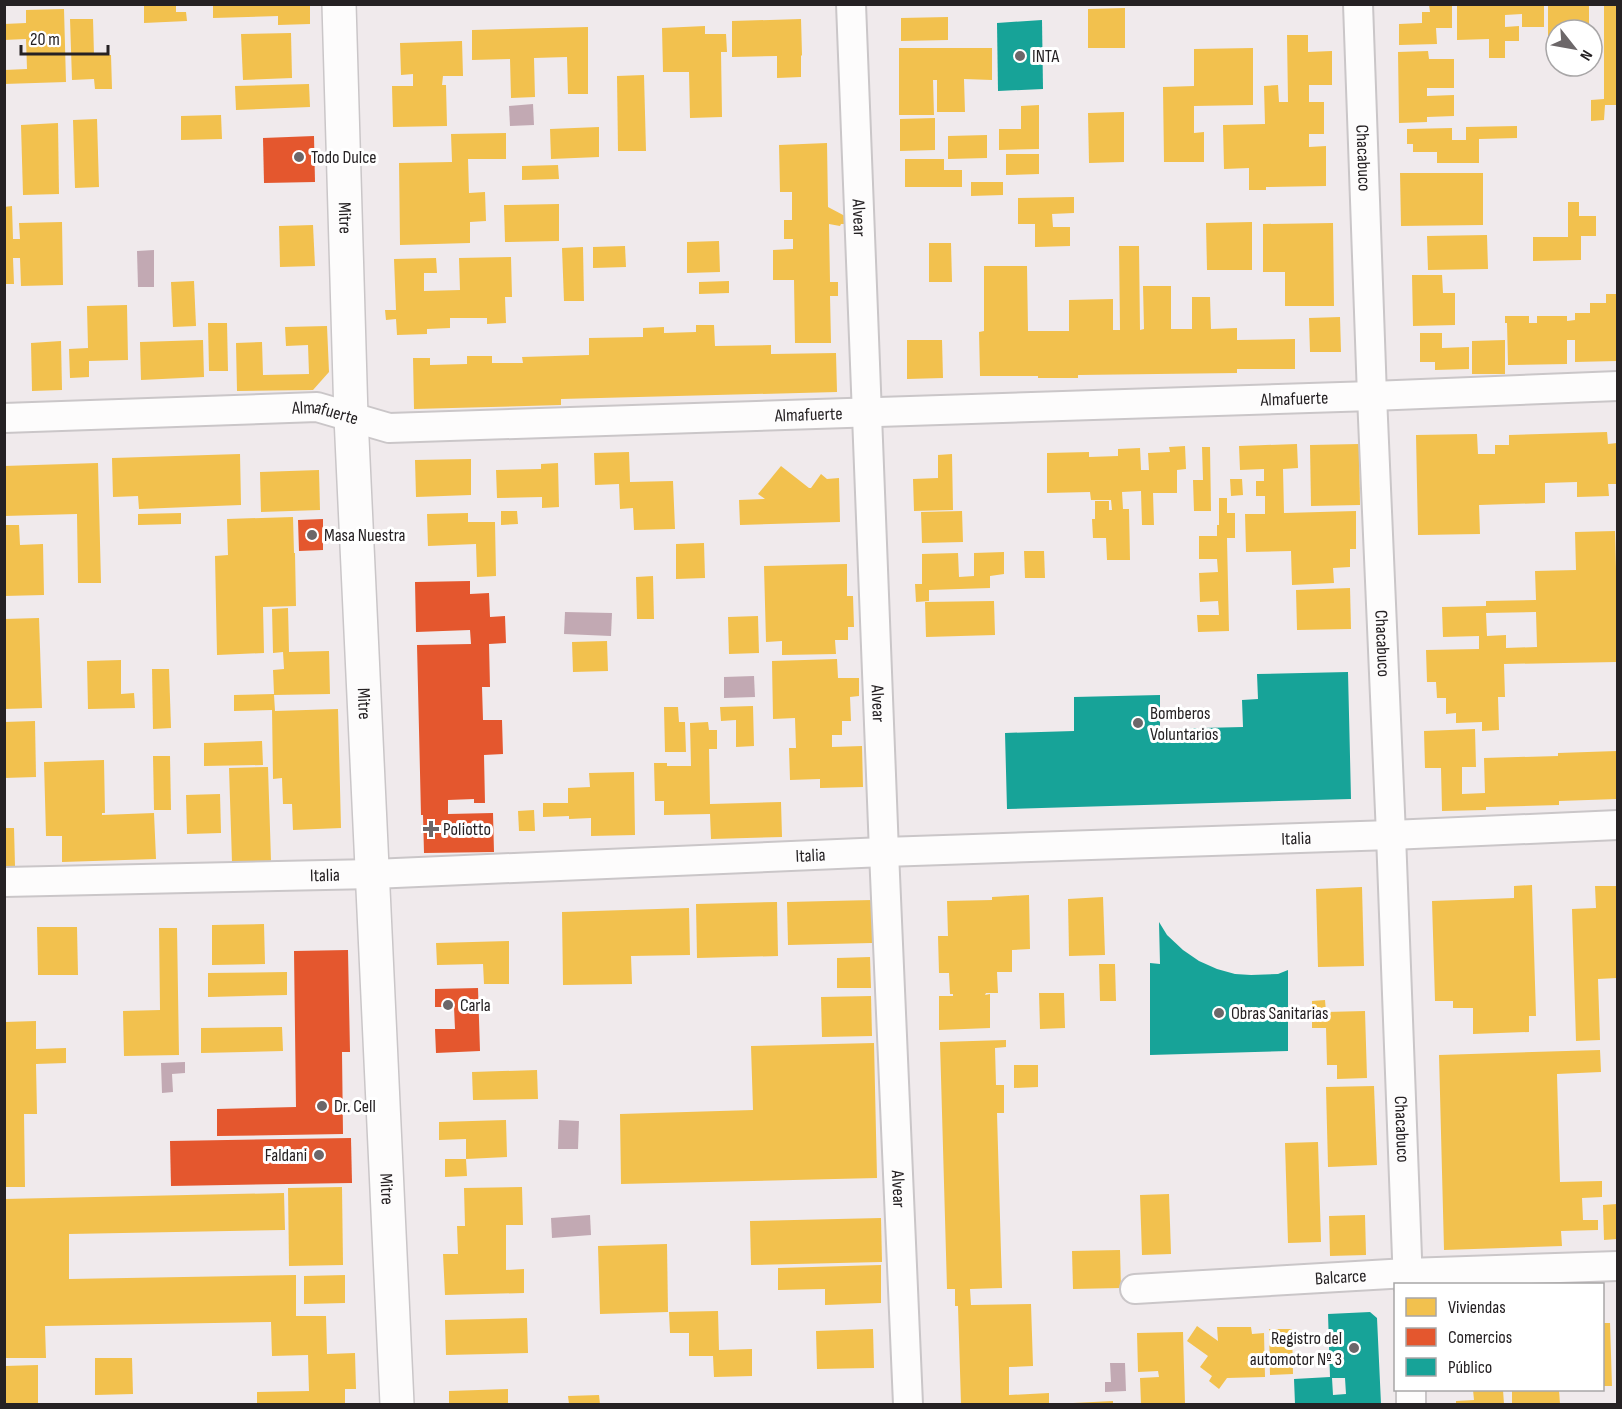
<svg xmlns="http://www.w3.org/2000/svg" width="1622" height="1409" font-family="'Sofia Sans Condensed',sans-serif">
	<rect width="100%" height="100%" fill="#f0eaec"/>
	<g fill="#c2a9b3">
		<path d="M533,104L534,125L510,126L509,106Z"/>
		<path d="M154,250V287H138L137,251Z"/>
		<path d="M565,612L612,613L611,636L564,634Z"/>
		<path d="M754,676L755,697L724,698V677Z"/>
		<path d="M185,1062V1073L172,1074L173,1092L162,1093L161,1063Z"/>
		<path d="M559,1120L579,1121L578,1149H558Z"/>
		<path d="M590,1215L591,1235L552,1238L551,1218Z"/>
		<path d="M1110,1363H1125L1126,1391L1105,1392V1382H1111Z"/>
	</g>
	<g fill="#f2c14e" fill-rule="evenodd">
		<path d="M144,4H176V12H186L187,21L144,23Z"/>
		<path d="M213,4H310V24L278,25V16L213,18Z"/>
		<path d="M1604,4H1617V105H1605L1604,120L1591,121V100L1604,99Z"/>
		<path d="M1429,5H1452V28H1436L1437,44L1399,45V24L1422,23V12H1430Z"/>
		<path d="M1457,5H1544V27H1522V14L1505,15V27L1519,26V41H1505V58H1489V39L1457,40Z"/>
		<path d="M1589,5V30H1556V59H1548V6Z"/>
		<path d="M1125,8V48H1088V9Z"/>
		<path d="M64,9L66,82L4,84V70L27,69L26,39L4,40V24L26,23V10Z"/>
		<path d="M948,17V40L901,41V18Z"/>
		<path d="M70,19H93L94,55H111L112,89H95L94,79L72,80Z"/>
		<path d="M801,19L802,55L801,56V77L777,78V56L732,57V21Z"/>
		<path d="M705,26V34H726L727,52H721L722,117L690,118L689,72H663L662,28Z"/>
		<path d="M588,27V94H568L567,57L534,58L535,97L511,98L510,59L472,60V30Z"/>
		<path d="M291,33L292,78L243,80L241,34Z"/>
		<path d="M1287,35H1308V52L1332,51V85H1309V102H1324V134H1309V147L1326,146V186L1266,187V190H1249V168L1224,169L1223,125L1265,124L1264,86L1278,85L1279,102H1288Z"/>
		<path d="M462,41L463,76H443L442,85H446L447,126L393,127L392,86H413V74L401,75L400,43Z"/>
		<path d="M899,48H992V80L964,79L965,112H937V80H933L934,115H899Z"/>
		<path d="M1253,48V105L1194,106V133L1204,132V162H1164L1163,87L1194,86V49Z"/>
		<path d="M1428,51L1429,59H1454V88H1427V96L1454,95V116L1427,117V122L1399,123L1398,52Z"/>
		<path d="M644,75L646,151H618L617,76Z"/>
		<path d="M309,84L310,107L236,110L235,86Z"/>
		<path d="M1039,105V149L999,150V129H1021V106Z"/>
		<path d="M1124,112V162L1089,163L1088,113Z"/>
		<path d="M221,115L222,139L181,140V116Z"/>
		<path d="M935,118V150L900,151V119Z"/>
		<path d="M97,119L99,187L75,188L73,120Z"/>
		<path d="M58,123L59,194L23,195L21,125Z"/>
		<path d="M1517,126V138L1479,139V163H1437V152H1413V144H1407V129L1452,128V140H1466V127Z"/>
		<path d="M599,127V157L551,159L550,129Z"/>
		<path d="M506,133V159H468L469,193L485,192L486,221L470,222V243L400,245L399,163L452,162L451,134Z"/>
		<path d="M987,135V158L948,159V136Z"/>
		<path d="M827,143L828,207L845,216V224H841L840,226L829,224L830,282H838V296H830L831,343H795L794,280H773V250L793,249V239H784V220H792V192H780L779,145Z"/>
		<path d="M1006,154H1039V174L1006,175Z"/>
		<path d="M905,159H944V170H962V187H905Z"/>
		<path d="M558,165L559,179L522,180V166Z"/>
		<path d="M1400,173H1483V225L1401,226Z"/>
		<path d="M971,182H1003V195L971,196Z"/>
		<path d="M1074,197V213L1052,214L1053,227H1070V246L1035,247V224H1018V198Z"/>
		<path d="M1568,202H1579V216H1596V236H1581V260L1533,261V237H1568Z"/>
		<path d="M559,204V241L505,242L504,205Z"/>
		<path d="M12,206L13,239H20L19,223L62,222L63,285L21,286L20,258H13L14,284H4V207Z"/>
		<path d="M1252,222V270H1207L1206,223Z"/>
		<path d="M1333,223L1334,306H1285V272H1263V224Z"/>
		<path d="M313,225L315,266L280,267L279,226Z"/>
		<path d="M1487,235L1488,269L1428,270L1427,236Z"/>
		<path d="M719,241L720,272L687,273V242Z"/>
		<path d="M929,243H951L952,282H929Z"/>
		<path d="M625,246L626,267L593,268V247Z"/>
		<path d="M1119,246H1139L1140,330L1144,329L1143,286H1171V329H1192V297H1210L1211,329L1237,328V340L1295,339V369H1237V373L1078,375V378H1038V376H980L979,332L984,331V266H1027L1028,331H1069V300L1113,299V330H1120Z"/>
		<path d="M583,247L584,301H564L562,248Z"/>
		<path d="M511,257L512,297H505L506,323L487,324V318H450V328L427,329V334L397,335L396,319L386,320L385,310H396L394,259L436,258L437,273H424V291L460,290L459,258Z"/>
		<path d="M1412,275H1442L1443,293H1455V325L1413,326Z"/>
		<path d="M194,281L196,326L173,327L171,282Z"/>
		<path d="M729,281V293L699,294V282Z"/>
		<path d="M1606,294H1617V361L1575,362V340H1567V364L1508,365L1507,323H1505V316H1529V323H1537V316H1567V321L1575,320V313H1590V303H1606Z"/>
		<path d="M127,305L128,360L89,361V377L70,378L69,349L88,348L87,306Z"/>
		<path d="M1340,317L1341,352H1310L1309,318Z"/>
		<path d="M208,323H227L228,371H209Z"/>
		<path d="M696,325H714L715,346L771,345V354L836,353L837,392L561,399V405L414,409L413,358H430V365L467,364V356H492V363H523L522,357L589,355V338L643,337V328L664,327V333L696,332Z"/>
		<path d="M327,326L329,372L313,390L237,391L236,343L262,342L263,375L309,374L308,345L286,346L285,327Z"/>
		<path d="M1420,333H1442V348L1469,347V369L1435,370V362H1420Z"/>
		<path d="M203,340L204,377L141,380L140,342Z"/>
		<path d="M907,340H942L943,378L907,379Z"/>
		<path d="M1505,340V374H1472V341Z"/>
		<path d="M61,341L62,390L32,391L31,343Z"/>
		<path d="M1607,432L1608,444L1617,443V484H1608L1609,496L1577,497V482L1545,483V503L1479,505L1480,534L1418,535L1416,435L1477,434L1478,454H1495V445H1509V435Z"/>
		<path d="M1297,444L1298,468L1283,469L1284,513L1356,511V549H1350V567L1333,568L1334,583L1292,585L1291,551L1246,552L1245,514H1265V496H1256V481H1264V469L1240,470L1239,446Z"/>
		<path d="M1359,444L1360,505L1311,506L1310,445Z"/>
		<path d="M1185,446L1186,469L1177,470V493H1153L1154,525H1142L1141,491L1122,492L1123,509H1129L1130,560H1107L1106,538H1093L1092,519H1095V501H1109V510H1112L1111,500H1091L1090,492L1047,493V453L1089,452V457L1118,456V449L1140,448L1141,470H1149L1148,453L1170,452L1169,447Z"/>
		<path d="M1202,447H1210L1211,511H1194L1193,480H1203Z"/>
		<path d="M629,452L630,482L673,481L675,529L634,530L633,508L620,509L619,484L595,485L594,453Z"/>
		<path d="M240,454L241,505L139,509L138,496L113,497L112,458Z"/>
		<path d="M952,454L953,510L914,511L913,479L938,478V455Z"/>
		<path d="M471,459V495L416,497L415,460Z"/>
		<path d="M98,463L101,583H78L77,514L4,516V466Z"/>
		<path d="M558,463L559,507L542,508V497L497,498L496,470L541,469V464Z"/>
		<path d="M781,466L809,488H811L821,474L827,479L839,478L840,522L740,525L739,500L765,499L758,494Z"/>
		<path d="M319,470L320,510L261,512L260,472Z"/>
		<path d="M1230,479H1242L1243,495L1231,496Z"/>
		<path d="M1219,498H1227V513H1235V538H1227L1229,631L1198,632L1197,615H1219L1218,601L1200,602L1199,573L1218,572L1217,559H1199V536H1217V525H1219Z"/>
		<path d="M501,511H517L518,524L501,525Z"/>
		<path d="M962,511L963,542L922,543L921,512Z"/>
		<path d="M181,513V524L138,525V514Z"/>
		<path d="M468,513V522H495L496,576L477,577L476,544L428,546L427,514Z"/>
		<path d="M293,517L294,553H295L296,606L263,607L264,653L217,655L215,556L228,555L227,519Z"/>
		<path d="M4,525H19L20,545L43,544L44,595L4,596Z"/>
		<path d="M1615,531L1616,569H1617V662L1504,664L1505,697H1498L1499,730L1482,731V722L1456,723V713L1446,714V698H1437L1436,682H1427L1426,650L1479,649V636L1443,637L1442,607L1486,606V601L1536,600L1535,571L1576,570L1575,532ZM1536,612L1537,647L1506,648V635L1487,636L1486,613Z"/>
		<path d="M704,543L705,578L676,579V544Z"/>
		<path d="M1024,551H1044L1045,578H1025Z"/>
		<path d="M1004,552V574L990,576V588L929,590V601L916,602L915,584H922V554L958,553L959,577L974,576V553Z"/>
		<path d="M847,564V596H853L854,627H848V640H835L836,654L782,655V641L766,642L764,566Z"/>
		<path d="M653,576L654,619H637L636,577Z"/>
		<path d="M1350,588L1351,629L1297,630L1296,590Z"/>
		<path d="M994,601L995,635L926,637L925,602Z"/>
		<path d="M288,608L289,652L329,651L330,694L274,695L275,711L338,709L341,828L293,830L292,804H283L282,778L273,779L272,710L234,711V695L274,694L273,670L284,669L283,652L273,653L272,609Z"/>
		<path d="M758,616L759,653L729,654L728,617Z"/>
		<path d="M39,618L42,708L4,709V619Z"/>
		<path d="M607,641L608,671L573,672L572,642Z"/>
		<path d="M837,659L838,678H859V696L850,697L851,721H842V735H832V747L862,746L863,787L820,788V779L790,780L789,748H796L795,718L773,719L772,661Z"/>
		<path d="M121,660V694L134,693L135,708L88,709L87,661Z"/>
		<path d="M152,669H169L171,728L153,729Z"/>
		<path d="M753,706L754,746L736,747V720L721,721L720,707Z"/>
		<path d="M664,707H678L679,722H685L686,752H665Z"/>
		<path d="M35,721L36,777L4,778V722Z"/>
		<path d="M708,722L709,730H717V749H709L710,804L781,802L782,837L711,839L710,814L664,815V801H655L654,763H667V766H691L690,723Z"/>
		<path d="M1475,729L1476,767H1462V794L1485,793L1484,758L1558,756V753L1617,751V799L1559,801V805L1486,807V810L1442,811L1441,768H1425L1424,731Z"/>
		<path d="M262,741L263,765L204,766V743Z"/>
		<path d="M153,756H170L171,810H154Z"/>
		<path d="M104,760L105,813H102V815L154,813L156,859L62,862V836H46L44,762Z"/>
		<path d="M268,767L271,861L232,862L229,768Z"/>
		<path d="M634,772L635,835L591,836V818L569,819V816L543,817V803H568V788L590,787L589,773Z"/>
		<path d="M220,794L221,833L187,834L186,795Z"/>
		<path d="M534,810L535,831H519L518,811Z"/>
		<path d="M4,828H14L15,866H4Z"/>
		<path d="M1532,885L1536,1016H1529V1032L1473,1034V1008H1453V1001H1435L1432,901L1514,898V886Z"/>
		<path d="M1595,886H1617V978L1598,979L1600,1040L1576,1041L1572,909L1596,908Z"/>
		<path d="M1362,887L1364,966L1318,967L1316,889Z"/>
		<path d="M1029,895L1030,949L1012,950V972H997L998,993H986L985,995L990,994V1028L939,1030V996H953V994H950L949,973H939L938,936H948L947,901L992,900V897Z"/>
		<path d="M1103,897L1105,955L1069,956L1068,899Z"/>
		<path d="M872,900V943L788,945L787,902Z"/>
		<path d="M777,902L778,956L697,958L696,904Z"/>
		<path d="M689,908L690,955L631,956L632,984L563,985L562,912Z"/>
		<path d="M264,924L265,964L212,965V925Z"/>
		<path d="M37,927H77L78,975H38Z"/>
		<path d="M159,928H177L179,1055L124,1056L123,1011L160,1010Z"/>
		<path d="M509,941V984H484L483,964L437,965L436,943Z"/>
		<path d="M870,957L871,988H837V958Z"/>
		<path d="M1099,964H1115L1116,1001H1100Z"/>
		<path d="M287,972V995L208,997V973Z"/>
		<path d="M1039,993H1064L1065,1028L1040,1029Z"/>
		<path d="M871,996L872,1036L822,1037L821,997Z"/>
		<path d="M1325,1000L1326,1012L1365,1011L1367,1078L1337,1079V1065H1327L1326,1028H1312V1001Z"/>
		<path d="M36,1021V1049L66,1048V1063L36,1064L37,1114H24L25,1187H5V1022Z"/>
		<path d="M282,1027L283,1051L201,1053V1028Z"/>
		<path d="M1006,1040V1047L995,1048L996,1085H1004V1113H997L1002,1288L970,1289L971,1305L1031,1304L1033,1366L1009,1367V1395L1049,1393V1404H961L958,1306H955V1289H947L940,1042Z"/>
		<path d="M874,1043L877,1178L621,1184L620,1114L753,1110L751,1046Z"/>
		<path d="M1600,1050L1601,1072L1557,1074L1560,1182L1602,1181V1197L1582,1198L1583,1220H1598V1230L1561,1231L1562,1246L1444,1250L1439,1055Z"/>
		<path d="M1014,1065H1038V1087L1014,1088Z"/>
		<path d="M537,1070L538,1099L473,1100L472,1072Z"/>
		<path d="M1374,1086L1377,1165L1328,1167L1326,1087Z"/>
		<path d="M506,1120L507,1157L466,1159L467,1176L445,1177V1159H466V1139L439,1140V1122Z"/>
		<path d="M1318,1142L1321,1242L1288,1243L1285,1143Z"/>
		<path d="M342,1187L343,1265L289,1266L288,1188Z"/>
		<path d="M522,1187L523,1225H506V1270L524,1269V1293L445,1295L443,1254H458L457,1226H465L464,1188Z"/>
		<path d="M284,1193L285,1230L69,1234V1279L296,1275V1316H326L327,1354L355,1353L356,1389H345V1404H309V1403L257,1404V1392L309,1391L308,1355L272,1356L271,1322L45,1326L46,1358H4V1199Z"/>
		<path d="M1169,1194L1171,1254L1142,1255L1140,1195Z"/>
		<path d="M1617,1204V1239L1604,1240L1603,1205Z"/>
		<path d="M1365,1215L1366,1255L1330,1256L1329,1216Z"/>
		<path d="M881,1218L882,1262L751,1265L750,1221Z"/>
		<path d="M667,1244L668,1312L600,1314L598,1246Z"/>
		<path d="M1120,1250L1121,1288L1073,1289L1072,1251Z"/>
		<path d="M881,1265V1303L825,1305V1289L778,1290V1268Z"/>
		<path d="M345,1275V1303L304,1304V1276Z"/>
		<path d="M718,1311L719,1350L752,1349V1376L714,1377L713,1356H689V1333H670L669,1312Z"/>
		<path d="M527,1318L528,1353L446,1355L445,1320Z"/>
		<path d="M1602,1323H1610L1612,1386H1602Z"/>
		<path d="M1197,1326L1218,1341L1217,1327H1251L1252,1334L1264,1333L1265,1377L1227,1378L1219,1389L1209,1381L1212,1376L1200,1367L1208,1356L1187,1341Z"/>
		<path d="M873,1329L874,1368L817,1369L816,1331Z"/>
		<path d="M1269,1329H1292L1293,1374L1270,1375Z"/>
		<path d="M1183,1332L1185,1404H1141L1140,1378L1159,1377L1158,1371L1138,1372L1137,1333Z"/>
		<path d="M95,1358H132L133,1394L95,1395Z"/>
		<path d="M38,1365V1404H5V1366Z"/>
		<path d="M508,1389V1404H449V1391Z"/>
		<path d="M1473,1390H1503L1504,1404H1456V1401L1474,1400Z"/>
		<path d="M1512,1390H1559L1560,1404H1512Z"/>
		<path d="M599,1395L600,1404H569L568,1396Z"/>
		<path d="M1113,1401V1404H1073V1403Z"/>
	</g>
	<g fill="#e4572e">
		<path d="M314,136L315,182L264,183L263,138Z"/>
		<path d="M323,519V550L299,551L298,520Z"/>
		<path d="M470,581V594L489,593L490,617L505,616L506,643L489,644L490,687H482L483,720H502L503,754L484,755L485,803H474V799L448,800V814L493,813L494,852L424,853L423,815H421L417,645L471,644L470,630L416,632L415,582Z"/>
		<path d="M348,950L350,1052H342L343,1134L217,1136V1109L296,1107L294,951Z"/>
		<path d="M478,988L480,1051L436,1053L435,1029H455L454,1007H435V989Z"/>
		<path d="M351,1138L352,1183L171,1186L170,1141Z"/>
	</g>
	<g fill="#17a398" fill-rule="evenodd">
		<path d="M1042,20L1043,89L998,91L997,23Z"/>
		<path d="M1348,672L1351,799L1007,809L1005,733L1074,731V697L1160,695V729L1243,727L1242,700L1258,699L1257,674Z"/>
		<path d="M1159,922L1167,935L1183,950L1199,961L1217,969L1235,974L1251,975L1278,974L1288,970V1051L1150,1055V963L1160,964Z"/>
		<path d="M1370,1312L1377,1318L1381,1404H1295L1294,1379L1330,1377L1328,1314ZM1332,1378H1345L1346,1394L1333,1395Z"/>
	</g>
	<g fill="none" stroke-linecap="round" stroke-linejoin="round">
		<g stroke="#cac6c8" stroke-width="32">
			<g id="minor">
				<path id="s1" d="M851,4L884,852L908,1404"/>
				<path id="s2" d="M1358,4L1372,396L1391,835L1408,1284"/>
				<path id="s3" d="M4,418L317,407L389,428L1372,396L1618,386"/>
				<path id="s4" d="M4,882L373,874L884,852L1391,835L1618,825"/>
				<path id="s5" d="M1135,1289L1407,1273L1618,1266"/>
				<path d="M1411,1390V1404"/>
			</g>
		</g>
		<g stroke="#cac6c8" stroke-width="36">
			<g id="tertiary">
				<path id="s6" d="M339,4L351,417L397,1404"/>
			</g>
		</g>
		<use href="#minor" stroke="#fdfcfc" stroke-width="28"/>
		<use href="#tertiary" stroke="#fdfcfc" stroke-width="33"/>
	</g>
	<g fill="#6c6769" stroke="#fff" stroke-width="2">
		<circle cx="1020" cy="56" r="6"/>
		<circle cx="299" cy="157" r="6"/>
		<circle cx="312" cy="535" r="6"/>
		<circle cx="1138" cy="723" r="6"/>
		<path d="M428 820h6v6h6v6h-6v6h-6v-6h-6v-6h6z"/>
		<circle cx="448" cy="1005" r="6"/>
		<circle cx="1219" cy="1013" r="6"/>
		<circle cx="322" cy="1106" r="6"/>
		<circle cx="319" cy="1155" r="6"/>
		<circle cx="1354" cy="1348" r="6"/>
	</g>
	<g text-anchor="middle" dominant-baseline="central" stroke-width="6" stroke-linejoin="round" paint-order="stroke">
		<g font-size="18" fill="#252123" stroke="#fff" text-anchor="start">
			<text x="1032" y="56">INTA</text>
			<text x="311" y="157">Todo Dulce</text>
			<text x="324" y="535">Masa Nuestra</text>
			<text x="1150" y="713">Bomberos<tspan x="1150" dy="21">Voluntarios</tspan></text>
			<text x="443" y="829">Poliotto</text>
			<text x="460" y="1005">Carla</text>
			<text x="1231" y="1013">Obras Sanitarias</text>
			<text x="334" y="1106">Dr. Cell</text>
			<text x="307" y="1155" text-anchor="end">Faldani</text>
			<text x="1342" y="1338" text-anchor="end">Registro del<tspan x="1342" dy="21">automotor Nº 3</tspan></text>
		</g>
		<g font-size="18" fill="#252123" stroke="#fff">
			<text stroke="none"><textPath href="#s2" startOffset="154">Chacabuco</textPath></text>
			<text stroke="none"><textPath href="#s6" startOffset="214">Mitre</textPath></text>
			<text stroke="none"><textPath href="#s1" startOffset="214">Alvear</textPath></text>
			<text stroke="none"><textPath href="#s3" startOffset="1294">Almafuerte</textPath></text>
			<text stroke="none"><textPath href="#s3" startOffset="322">Almafuerte</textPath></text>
			<text stroke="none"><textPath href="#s3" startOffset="808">Almafuerte</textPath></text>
			<text stroke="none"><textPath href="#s2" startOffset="640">Chacabuco</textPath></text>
			<text stroke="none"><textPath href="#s6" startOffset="700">Mitre</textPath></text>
			<text stroke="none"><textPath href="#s1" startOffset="700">Alvear</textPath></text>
			<text stroke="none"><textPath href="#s4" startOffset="1293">Italia</textPath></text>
			<text stroke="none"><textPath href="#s4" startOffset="807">Italia</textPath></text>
			<text stroke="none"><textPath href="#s4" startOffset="321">Italia</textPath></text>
			<text stroke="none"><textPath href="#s2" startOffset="1126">Chacabuco</textPath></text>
			<text stroke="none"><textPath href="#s6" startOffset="1186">Mitre</textPath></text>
			<text stroke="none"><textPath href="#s1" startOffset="1186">Alvear</textPath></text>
			<text stroke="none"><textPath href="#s5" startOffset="206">Balcarce</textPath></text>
		</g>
	</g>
	<rect width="1622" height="1409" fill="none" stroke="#252123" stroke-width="12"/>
	<rect x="1394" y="1283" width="210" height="108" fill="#ffffff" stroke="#a8a6a7" stroke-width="1.5"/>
	<rect x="1406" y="1298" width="30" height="18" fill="#f2c14e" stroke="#a8a6a7" stroke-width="1.5"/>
	<text x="1448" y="1313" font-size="18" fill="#252123">Viviendas</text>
	<rect x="1406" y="1328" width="30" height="18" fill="#e4572e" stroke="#a8a6a7" stroke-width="1.5"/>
	<text x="1448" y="1343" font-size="18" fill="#252123">Comercios</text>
	<rect x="1406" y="1358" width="30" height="18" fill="#17a398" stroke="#a8a6a7" stroke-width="1.5"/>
	<text x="1448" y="1373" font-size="18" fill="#252123">Público</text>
	<g transform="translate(1574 48) rotate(121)"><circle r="28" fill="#ffffff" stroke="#a8a6a7" stroke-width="1.5"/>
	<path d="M0-4.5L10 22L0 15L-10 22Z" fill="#6c6769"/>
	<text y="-9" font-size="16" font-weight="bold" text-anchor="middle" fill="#252123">N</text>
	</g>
	<path d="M21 45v9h87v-9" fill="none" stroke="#252123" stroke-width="3"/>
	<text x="30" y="45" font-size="18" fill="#252123" stroke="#ffffff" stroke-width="4.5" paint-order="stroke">20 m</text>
</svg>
